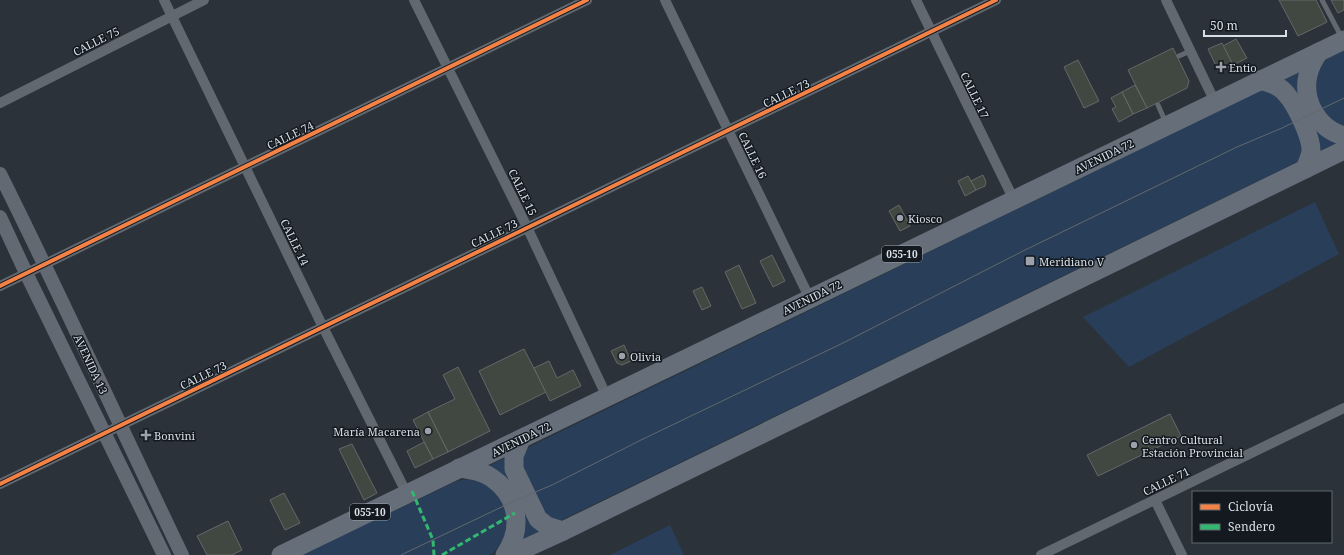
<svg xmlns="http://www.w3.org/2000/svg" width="1344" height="555" font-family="'Noto Serif',serif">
	<rect width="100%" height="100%" fill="#2b323a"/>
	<g fill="#293f59">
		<path d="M1344,50V129L1332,123L1314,97L1317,73L1323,63L1331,56Z"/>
		<path d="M1303,70L1300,85L1340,141L1316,153L1281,81Z"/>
		<path d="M1263,89L1278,91L1306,144L1299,161L560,521L546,519L518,457L523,450Z"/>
		<path d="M1315,202L1339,254L1129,367L1083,317Z"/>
		<path d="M508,456L543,529L519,541L523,528L485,468Z"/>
		<path d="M469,479C495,482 495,489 510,510L503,542L493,553L489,555H301L457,481Z"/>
		<path d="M670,525L684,555H610Z"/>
	</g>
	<g fill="#404841" stroke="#646968">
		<path d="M1279,0H1316L1327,22L1298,36Z"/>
		<path d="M1331,0H1344V10L1338,13Z"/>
		<path d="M1236,39L1247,58L1233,65L1223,46Z"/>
		<path d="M1222,43L1233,65L1219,72L1208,49Z"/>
		<path d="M1173,48L1189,81L1187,88L1147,108L1128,70Z"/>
		<path d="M1078,60L1099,101L1084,108L1064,67Z"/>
		<path d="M1135,85L1147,108L1133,114L1122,92Z"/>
		<path d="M1122,92L1133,114L1119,122L1112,109L1116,107L1111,98Z"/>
		<path d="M983,175L986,182L985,186L976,190L971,181Z"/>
		<path d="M968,176L976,190L965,196L958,181Z"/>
		<path d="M899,205L910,226L900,231L889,211Z"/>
		<path d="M772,255L785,281L773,287L760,261Z"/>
		<path d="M739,265L756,303L742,309L725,272Z"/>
		<path d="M702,287L711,306L702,310L693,291Z"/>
		<path d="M624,345L631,361L622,365L617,363L611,351Z"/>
		<path d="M524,349L546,392L500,415L479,371Z"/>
		<path d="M549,361L557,378L573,370L581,386L550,401L534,368Z"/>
		<path d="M458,367L490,431L448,452L428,412L455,399L443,375Z"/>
		<path d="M428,412L448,452L433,459L413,420Z"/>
		<path d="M1170,414L1181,436L1098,476L1087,455Z"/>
		<path d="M424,442L433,459L415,468L407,451Z"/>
		<path d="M352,444L377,493L364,500L339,449Z"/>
		<path d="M284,493L300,523L285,530L270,500Z"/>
		<path d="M228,521L242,550L232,555H207L197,536Z"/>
	</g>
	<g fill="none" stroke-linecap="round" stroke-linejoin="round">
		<g stroke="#61686f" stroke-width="5">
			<path d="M1322,0L1342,38"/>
			<path d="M1179,56L1190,51"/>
			<path d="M1158,105L1166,123"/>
		</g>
		<g stroke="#61686f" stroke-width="10">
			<path d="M164,0L323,327L407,494"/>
			<path d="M414,0L527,227L607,397"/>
			<path d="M665,0L810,299"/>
			<path d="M916,0L1014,200"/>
			<path d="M1166,0L1215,102"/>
			<path d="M0,103L204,0"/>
			<path d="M0,286L587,0"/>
			<path d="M0,484L996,0"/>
			<path d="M1155,500L1182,555"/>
			<path d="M1041,555L1344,408"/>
		</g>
		<g stroke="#626972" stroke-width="14">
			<path d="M0,174C63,300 121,428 182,555"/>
			<path d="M0,217L26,273L164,555"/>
		</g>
		<g stroke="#666e7a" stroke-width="19">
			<path d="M1319,52C1314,59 1310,66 1308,75C1302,101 1318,129 1344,136"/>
			<path d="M1260,80C1270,83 1281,86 1287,95C1296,105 1312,138 1311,152C1310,157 1307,164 1305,169"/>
			<path d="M521,439L514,456V469L538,519L547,526L563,531"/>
			<path d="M459,468C471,470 482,471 492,478C519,497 523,529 505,555"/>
			<path d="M281,555L1344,40"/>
			<path d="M511,555L563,531L1344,150"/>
		</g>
		<path stroke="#62686f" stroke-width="1" d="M401,555L512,502L552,485L641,440L845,342L1023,251L1237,147L1282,128L1344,98"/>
		<g stroke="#33b770" stroke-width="3" stroke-dasharray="6 3" stroke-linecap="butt">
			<path d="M412,491L433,540L434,555"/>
			<path d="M442,555L515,513"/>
		</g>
		<g stroke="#13191f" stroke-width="6">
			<g id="cycleway">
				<path d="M0,286L587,0"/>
				<path d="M0,484L996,0"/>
			</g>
		</g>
		<use href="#cycleway" stroke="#f48246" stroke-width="4"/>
	</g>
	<g fill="#9ba2ab" stroke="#13191f" stroke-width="1.5">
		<path d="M1219 61h4v4h4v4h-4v4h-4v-4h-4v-4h4z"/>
		<circle cx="900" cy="218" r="4"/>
		<rect x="1025" y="256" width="10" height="10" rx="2"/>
		<circle cx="622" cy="356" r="4"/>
		<circle cx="428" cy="431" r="4"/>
		<path d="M144 429h4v4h4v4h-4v4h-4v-4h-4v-4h4z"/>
		<circle cx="1134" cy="445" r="4"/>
	</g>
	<g text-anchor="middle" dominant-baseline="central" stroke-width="3" stroke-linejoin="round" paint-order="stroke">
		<g fill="#13191f" stroke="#9ca4ac" stroke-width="1">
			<rect x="882" y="246" width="40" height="16" rx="3"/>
			<rect x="350" y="504" width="40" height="16" rx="3"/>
		</g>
		<g font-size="10" font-weight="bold" fill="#d7dfe8">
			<text x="902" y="254">055-10</text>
			<text x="370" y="512">055-10</text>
		</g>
		<g font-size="11" fill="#d7dfe8" stroke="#13191f">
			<text transform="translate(96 41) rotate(-27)">CALLE 75</text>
			<text transform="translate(786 93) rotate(-26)">CALLE 73</text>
			<text transform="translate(975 95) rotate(64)">CALLE 17</text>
			<text transform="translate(290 135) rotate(-26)">CALLE 74</text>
			<text transform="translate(753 155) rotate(64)">CALLE 16</text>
			<text transform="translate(1104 156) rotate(-26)">AVENIDA 72</text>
			<text transform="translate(523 192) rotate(64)">CALLE 15</text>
			<text transform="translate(494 233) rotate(-26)">CALLE 73</text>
			<text transform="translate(295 242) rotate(64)">CALLE 14</text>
			<text transform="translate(812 297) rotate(-26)">AVENIDA 72</text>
			<text transform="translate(91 364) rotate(65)">AVENIDA 13</text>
			<text transform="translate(203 375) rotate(-26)">CALLE 73</text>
			<text transform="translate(521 439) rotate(-26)">AVENIDA 72</text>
			<text transform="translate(1166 481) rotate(-26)">CALLE 71</text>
		</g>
		<g font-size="11" fill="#d7dfe8" stroke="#13191f" text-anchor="start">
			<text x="1229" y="67">Entio</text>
			<text x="908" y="218">Kiosco</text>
			<text x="1039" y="261">Meridiano V</text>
			<text x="630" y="356">Olivia</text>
			<text x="420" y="431" text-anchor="end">María Macarena</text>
			<text x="154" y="435">Bonvini</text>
			<text x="1142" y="439">Centro Cultural<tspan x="1142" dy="13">Estación Provincial</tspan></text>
		</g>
	</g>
	<rect x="1192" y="491" width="140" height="52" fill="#13191f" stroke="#61686f"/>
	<rect x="1200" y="504" width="20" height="6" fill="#f48246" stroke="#61686f"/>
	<text x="1228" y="511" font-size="12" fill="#d7dfe8">Ciclovía</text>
	<rect x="1200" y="524" width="20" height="6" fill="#33b770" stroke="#61686f"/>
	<text x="1228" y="531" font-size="12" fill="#d7dfe8">Sendero</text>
	<path d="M1204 30v6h82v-6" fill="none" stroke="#d7dfe8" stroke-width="2"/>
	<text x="1210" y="30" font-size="12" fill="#d7dfe8" stroke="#13191f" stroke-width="3" paint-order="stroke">50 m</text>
</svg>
